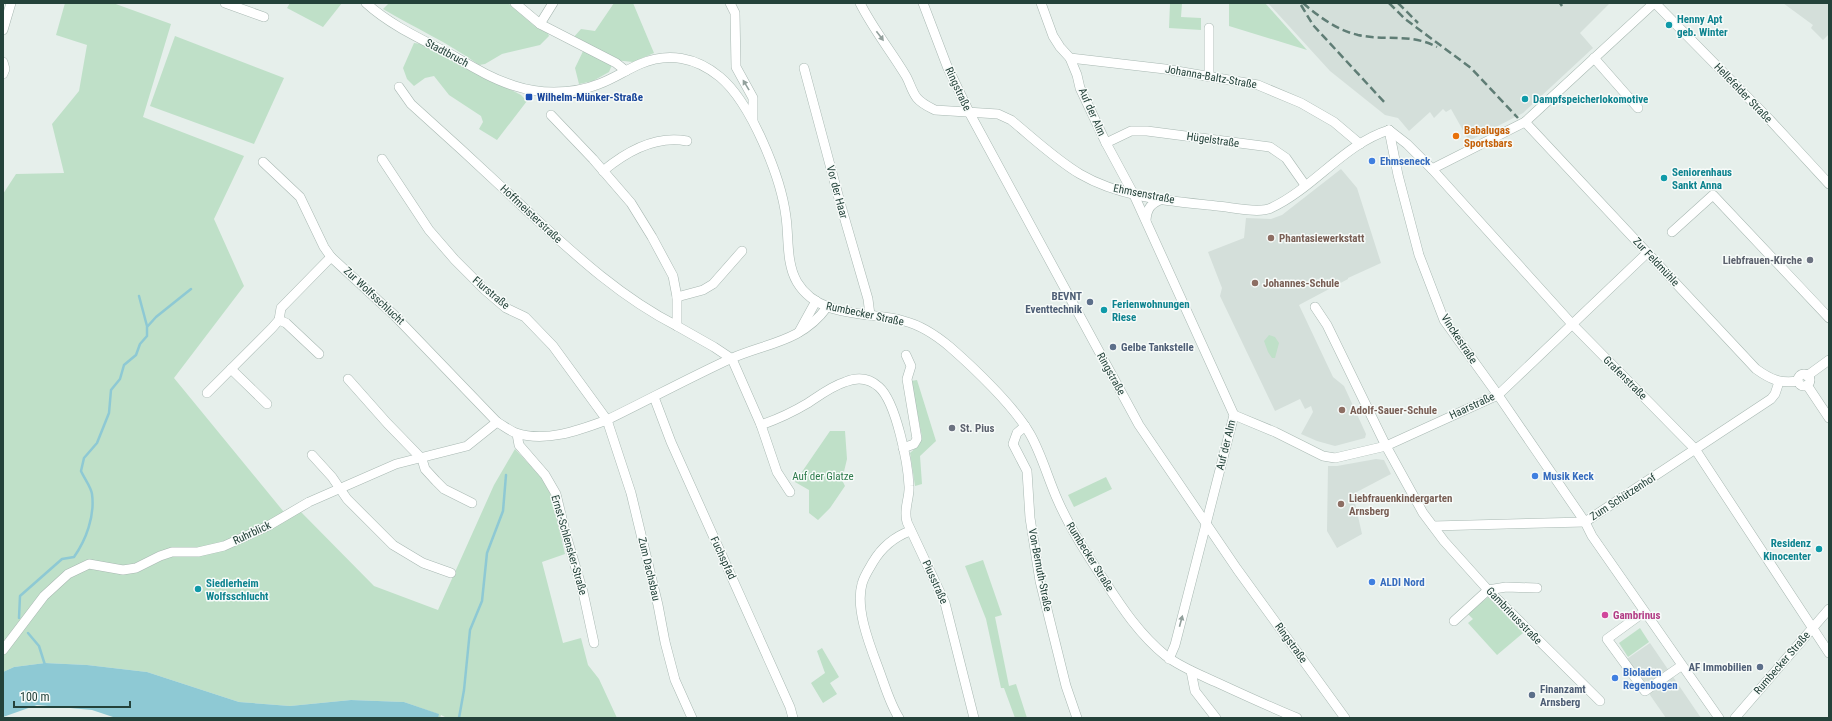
<svg xmlns="http://www.w3.org/2000/svg" width="1832" height="721" font-family="'Roboto Condensed',sans-serif">
	<rect width="100%" height="100%" fill="#e6efeb"/>
	<g fill="#d4dfda">
		<path d="M1268,3H1610L1580,33L1593,48L1523,113L1469,141L1451,109L1446,112L1443,109L1434,118L1430,112L1409,131L1398,118L1385,115L1330,71Z"/>
		<path d="M1783,3H1829V34L1823,40L1811,28L1813,25Z"/>
		<path d="M1341,169L1357,188L1381,263L1348,278V279L1299,305L1333,377L1344,386L1366,434L1365,438L1335,446L1317,441L1301,434L1313,412L1311,406L1305,409L1300,399L1275,411L1220,296L1222,288L1208,252L1244,238L1246,218L1271,219L1282,215Z"/>
		<path d="M1376,459L1384,460L1391,474L1353,494L1362,534L1337,548L1327,531L1328,466H1337Z"/>
		<path d="M1650,643L1701,718H1666L1641,682L1621,663Z"/>
	</g>
	<g fill="#bfe0c8">
		<path d="M65,3H113L171,24L143,117L244,156L214,219L244,286L174,378L288,517L301,512L374,586L438,610L494,485L515,449L542,478L551,495L565,554L542,562L563,643L581,638L588,665L599,679L617,718H447L441,715L440,718H438V714L404,702L351,700L290,706L239,702L147,672L87,665L45,663L14,667L3,672V194L16,174L64,173L52,124L79,91L87,45L56,35Z"/>
		<path d="M290,3H342L323,27L287,8Z"/>
		<path d="M389,3H508L537,28L547,31L549,36L540,45L502,54L485,64L479,65C449,43 415,28 383,9Z"/>
		<path d="M614,3H633L654,53L633,62L614,60L609,72L593,81L579,84L575,68L586,45L573,38L581,29L595,31Z"/>
		<path d="M1170,3H1182L1181,17L1201,18V30L1169,28Z"/>
		<path d="M1229,3H1265L1307,50L1229,26Z"/>
		<path d="M175,36L284,78L254,144L150,106Z"/>
		<path d="M414,43L421,44L521,95L527,101L497,140L479,129L483,122L481,116L449,95L434,76L425,78L414,86L407,79L403,68Z"/>
		<path d="M1269,335L1275,337L1279,343L1275,358H1272L1268,352L1264,341Z"/>
		<path d="M917,380L936,441L920,456L922,484L915,486L910,453L919,445L922,437L911,381Z"/>
		<path d="M830,431H845L847,459L842,480L845,486L830,508L818,520L809,513V490L795,482Z"/>
		<path d="M1106,477L1112,489L1074,507L1068,495Z"/>
		<path d="M983,560L1002,615L995,617L1009,686L1016,684L1027,718H1015L1004,688H1001L986,619L965,566Z"/>
		<path d="M1488,597L1523,633L1497,655L1468,623L1473,619L1468,614Z"/>
		<path d="M1640,628L1649,642L1628,657L1619,643Z"/>
		<path d="M822,648L839,677L830,683L837,694L823,703L811,683L825,673L817,651Z"/>
	</g>
	<path fill="#8ec9d4" d="M45,663L87,665L147,672L239,702L290,706L351,700L404,702L439,714L438,718H116L92,710L37,705L3,717V672L14,667Z"/>
	<g fill="none" stroke-linecap="round" stroke-linejoin="round">
		<g stroke="#8ec9d4" stroke-width="2.5">
			<path d="M139,296L147,326"/>
			<path d="M19,618L20,596L62,559L74,557C86,540 95,516 92,494C91,487 84,478 81,471L84,458L97,443L109,413L111,390L120,379L124,365L136,355L140,344L147,336V327L156,317L191,289"/>
			<path d="M28,633L39,646L45,665"/>
			<path d="M459,718L464,690L470,630L482,601L487,553L503,511L506,475"/>
		</g>
		<g stroke="#a8b8b2" stroke-width="10">
			<g id="minor">
				<path d="M225,3L264,17"/>
				<path d="M366,3C390,25 421,39 450,54C471,66 492,79 515,86C527,90 541,92 554,92C569,92 584,90 599,84C613,79 626,70 640,64C668,52 696,57 720,77C751,103 781,177 786,217C789,238 786,263 797,282C819,319 868,311 904,321C920,325 937,336 950,347C974,368 1014,406 1030,434C1042,455 1048,479 1058,501C1070,528 1087,555 1104,580C1122,608 1140,635 1166,656C1182,668 1201,675 1218,683C1244,695 1270,707 1297,718"/>
				<path d="M515,3L540,24L616,63L626,71"/>
				<path d="M730,3L735,13L736,67L753,98V120"/>
				<path d="M860,3C873,29 891,51 906,76C910,83 912,92 917,98C922,104 929,107 935,110L998,114L1011,120C1033,138 1055,159 1080,174C1121,198 1171,201 1217,206C1231,207 1259,214 1271,208C1314,188 1344,144 1389,130"/>
				<path d="M923,3L947,66L969,112L1139,425L1237,569L1345,718"/>
				<path d="M1041,3L1053,36L1060,47L1070,58L1077,75L1080,88L1106,143L1134,195L1234,415L1175,645L1169,659"/>
				<path d="M1655,3L1770,120L1829,184"/>
				<path d="M540,24L553,3"/>
				<path d="M1209,28V77"/>
				<path d="M3,30L11,3"/>
				<path d="M1070,58L1165,69L1258,85L1301,103L1334,122L1360,144"/>
				<path d="M1594,58L1638,108"/>
				<path d="M3,62L5,69L3,74"/>
				<path d="M804,68L841,206L868,299L870,315"/>
				<path d="M399,87L411,104C449,138 486,172 523,207C571,251 618,296 677,326"/>
				<path d="M551,115L593,159L631,203L652,237L673,276L677,297V326L714,347L732,359"/>
				<path d="M1525,122L1756,369C1770,379 1780,384 1798,381"/>
				<path d="M1389,130L1407,144L1432,169L1572,324L1695,449L1829,653"/>
				<path d="M1389,130L1398,175L1419,255L1444,320L1498,395L1585,522L1592,536L1719,718"/>
				<path d="M1106,143L1131,131H1147L1270,147L1286,158L1305,185"/>
				<path d="M382,159L429,230L455,260L485,290L506,308L525,317L553,346L607,420L631,493L658,605L665,642L675,680L692,718"/>
				<path d="M263,162L300,197L324,247L331,257L394,315L497,422"/>
				<path d="M1432,169L1525,122L1654,3"/>
				<path d="M603,171C627,151 656,135 687,141"/>
				<path d="M1146,220C1147,208 1151,203 1163,199"/>
				<path d="M1672,232L1713,195L1829,318"/>
				<path d="M677,297L703,290L713,284L742,251"/>
				<path d="M1315,307L1327,325L1386,446L1423,513L1444,541L1488,590L1600,701"/>
				<path d="M279,320L286,323L319,354"/>
				<path d="M799,332L816,301"/>
				<path d="M732,359L761,425L777,472L790,492"/>
				<path d="M231,369L267,404"/>
				<circle cx="1804" cy="380" r="6"/>
				<path d="M1807,376L1829,360"/>
				<path d="M348,379L387,423L422,459L425,469L436,481L444,489L472,503"/>
				<path d="M1807,385L1829,418"/>
				<path d="M207,393L272,328L279,320L281,308L331,257"/>
				<path d="M654,397L671,442L790,707L793,718"/>
				<path d="M1234,415L1275,432L1323,456L1335,458L1386,446L1498,395L1647,253"/>
				<path d="M761,425C778,419 793,412 808,403C820,395 832,386 845,382C857,377 869,378 879,387C896,402 908,463 909,486C910,498 903,509 907,522L945,603L974,718"/>
				<path d="M1025,426L1017,433L1013,444L1027,471L1030,518L1040,581L1066,686L1077,718"/>
				<path d="M517,434L519,445L545,475L556,494L566,535L583,592L594,643"/>
				<path d="M903,448L914,444L917,439L907,379L911,366L906,355"/>
				<path d="M312,455L332,477L347,499L393,545L423,563L451,573"/>
				<path d="M1433,526L1585,522L1771,399L1775,394L1779,382"/>
				<path d="M1644,612L1607,639L1645,691L1681,666"/>
				<path d="M1454,621L1488,590L1506,587L1537,588"/>
				<path d="M3,650L44,596L68,574L89,564L123,570L136,568L160,556L172,552H198L224,546L268,526L309,502L396,464L467,446L497,422C504,426 510,431 516,433C546,443 580,430 607,420C648,400 689,378 730,359C766,343 802,342 827,307"/>
				<path d="M1191,671L1195,691L1216,718"/>
				<path d="M899,718C890,704 885,686 879,670C870,646 855,609 862,584C864,576 869,569 873,562C882,547 894,537 910,531"/>
				<path d="M1735,718L1829,609"/>
			</g>
		</g>
		<use href="#minor" stroke="#fff" stroke-width="9"/>
		<g stroke="#5f7d75" stroke-width="2.5" stroke-dasharray="8 4" stroke-linecap="butt">
			<path d="M1303,3C1319,17 1337,30 1358,35C1386,41 1411,33 1437,47"/>
			<path d="M1389,3L1405,19L1471,68L1518,118"/>
			<path d="M1398,3L1418,23"/>
			<path d="M1560,3L1562,6"/>
			<path d="M1301,5L1313,25L1386,104"/>
		</g>
	</g>
	<defs><path id="oneway-solid" d="M-6-.8H1V-3.2L6.5 0L1 3.2V.8H-6Z"/></defs>
	<g fill="#92a09c">
		<use href="#oneway-solid" transform="translate(880 36) rotate(53)"/>
		<use href="#oneway-solid" transform="translate(746 85) rotate(-121)"/>
		<use href="#oneway-solid" transform="translate(1181 621) rotate(-75)"/>
	</g>
	<g fill="#0f9aa8" stroke="#f7fbf9" stroke-width="1.5">
		<circle cx="1669" cy="25" r="4"/>
		<circle cx="1525" cy="99" r="4"/>
		<circle cx="1664" cy="178" r="4"/>
		<circle cx="1104" cy="310" r="4"/>
		<circle cx="1819" cy="549" r="4"/>
		<circle cx="198" cy="589" r="4"/>
	</g>
	<rect fill="#1a4fb4" stroke="#f7fbf9" stroke-width="1.5" x="525" y="93" width="8" height="8" rx="2"/>
	<circle fill="#e8710a" stroke="#f7fbf9" stroke-width="1.5" cx="1456" cy="136" r="4"/>
	<g fill="#3f7fe0" stroke="#f7fbf9" stroke-width="1.5">
		<circle cx="1372" cy="161" r="4"/>
		<circle cx="1535" cy="476" r="4"/>
		<circle cx="1372" cy="582" r="4"/>
		<circle cx="1615" cy="678" r="4"/>
	</g>
	<g fill="#8d6e63" stroke="#f7fbf9" stroke-width="1.5">
		<circle cx="1271" cy="238" r="4"/>
		<circle cx="1255" cy="283" r="4"/>
		<circle cx="1342" cy="410" r="4"/>
		<circle cx="1341" cy="504" r="4"/>
	</g>
	<g fill="#6b7280" stroke="#f7fbf9" stroke-width="1.5">
		<circle cx="1810" cy="260" r="4"/>
		<circle cx="952" cy="428" r="4"/>
	</g>
	<g fill="#5c6f8a" stroke="#f7fbf9" stroke-width="1.5">
		<circle cx="1090" cy="302" r="4"/>
		<circle cx="1113" cy="347" r="4"/>
		<circle cx="1760" cy="667" r="4"/>
		<circle cx="1532" cy="695" r="4"/>
	</g>
	<circle fill="#d1479c" stroke="#f7fbf9" stroke-width="1.5" cx="1605" cy="615" r="4"/>
	<g text-anchor="middle" dominant-baseline="central" stroke-width="3" stroke-linejoin="round" paint-order="stroke">
		<g font-size="11" font-weight="bold" fill="#0d838f" stroke="#f7fbf9" text-anchor="start">
			<text x="1677" y="19">Henny Apt<tspan x="1677" dy="13">geb. Winter</tspan></text>
			<text x="1533" y="99">Dampfspeicherlokomotive</text>
			<text x="1672" y="172">Seniorenhaus<tspan x="1672" dy="13">Sankt Anna</tspan></text>
			<text x="1112" y="304">Ferienwohnungen<tspan x="1112" dy="13">Riese</tspan></text>
			<text x="1811" y="543" text-anchor="end">Residenz<tspan x="1811" dy="13">Kinocenter</tspan></text>
			<text x="206" y="583">Siedlerheim<tspan x="206" dy="13">Wolfsschlucht</tspan></text>
		</g>
		<g font-size="11" fill="#24423a" stroke="#f7fbf9">
			<text transform="translate(447 53) rotate(28)">Stadtbruch</text>
			<text transform="translate(1211 77) rotate(10)">Johanna-Baltz-Straße</text>
			<text transform="translate(958 89) rotate(65)">Ringstraße</text>
			<text transform="translate(1743 93) rotate(46)">Hellefelder Straße</text>
			<text transform="translate(1092 112) rotate(66)">Auf der Alm</text>
			<text transform="translate(1213 140) rotate(8)">Hügelstraße</text>
			<text transform="translate(837 192) rotate(75)">Vor der Haar</text>
			<text transform="translate(1144 194) rotate(11)">Ehmsenstraße</text>
			<text transform="translate(531 214) rotate(43)">Hoffmeisterstraße</text>
			<text transform="translate(1656 262) rotate(47)">Zur Feldmühle</text>
			<text transform="translate(491 293) rotate(40)">Flurstraße</text>
			<text transform="translate(374 296) rotate(43)">Zur Wolfsschlucht</text>
			<text transform="translate(865 314) rotate(12)">Rumbecker Straße</text>
			<text transform="translate(1459 339) rotate(57)">Vinckestraße</text>
			<text transform="translate(1111 374) rotate(61)">Ringstraße</text>
			<text transform="translate(1625 378) rotate(45)">Grafenstraße</text>
			<text transform="translate(1472 406) rotate(-25)">Haarstraße</text>
			<text transform="translate(1226 445) rotate(-76)">Auf der Alm</text>
			<text transform="translate(1623 497) rotate(-33)">Zum Schützenhof</text>
			<text transform="translate(252 533) rotate(-25)">Ruhrblick</text>
			<text transform="translate(569 545) rotate(74)">Ernst-Schlensker-Straße</text>
			<text transform="translate(1090 557) rotate(58)">Rumbecker Straße</text>
			<text transform="translate(723 558) rotate(65)">Fuchspfad</text>
			<text transform="translate(649 569) rotate(77)">Zum Dachsbau</text>
			<text transform="translate(1040 570) rotate(79)">Von-Bernuth-Straße</text>
			<text transform="translate(935 582) rotate(66)">Piusstraße</text>
			<text transform="translate(1514 616) rotate(46)">Gambrinusstraße</text>
			<text transform="translate(1291 643) rotate(54)">Ringstraße</text>
			<text transform="translate(1782 663) rotate(-49)">Rumbecker Straße</text>
		</g>
		<g font-size="11" font-weight="bold" fill="#164399" stroke="#f7fbf9" text-anchor="start">
			<text x="537" y="97">Wilhelm-Münker-Straße</text>
		</g>
		<g font-size="11" font-weight="bold" fill="#c56008" stroke="#f7fbf9" text-anchor="start">
			<text x="1464" y="130">Babalugas<tspan x="1464" dy="13">Sportsbars</tspan></text>
		</g>
		<g font-size="11" font-weight="bold" fill="#366cbe" stroke="#f7fbf9" text-anchor="start">
			<text x="1380" y="161">Ehmseneck</text>
			<text x="1543" y="476">Musik Keck</text>
			<text x="1380" y="582">ALDI Nord</text>
			<text x="1623" y="672">Bioladen<tspan x="1623" dy="13">Regenbogen</tspan></text>
		</g>
		<g font-size="11" font-weight="bold" fill="#785e54" stroke="#f7fbf9" text-anchor="start">
			<text x="1279" y="238">Phantasiewerkstatt</text>
			<text x="1263" y="283">Johannes-Schule</text>
			<text x="1350" y="410">Adolf-Sauer-Schule</text>
			<text x="1349" y="498">Liebfrauenkindergarten<tspan x="1349" dy="13">Arnsberg</tspan></text>
		</g>
		<g font-size="11" font-weight="bold" fill="#5b616d" stroke="#f7fbf9" text-anchor="end">
			<text x="1802" y="260">Liebfrauen-Kirche</text>
			<text x="960" y="428" text-anchor="start">St. Pius</text>
		</g>
		<g font-size="11" font-weight="bold" fill="#4e5e75" stroke="#f7fbf9" text-anchor="end">
			<text x="1082" y="296">BEVNT<tspan x="1082" dy="13">Eventtechnik</tspan></text>
			<text x="1121" y="347" text-anchor="start">Gelbe Tankstelle</text>
			<text x="1752" y="667">AF Immobilien</text>
			<text x="1540" y="689" text-anchor="start">Finanzamt<tspan x="1540" dy="13">Arnsberg</tspan></text>
		</g>
		<g font-size="11" fill="#2d7a4b" stroke="#f7fbf9">
			<text x="823" y="476">Auf der Glatze</text>
		</g>
		<g font-size="11" font-weight="bold" fill="#b23c85" stroke="#f7fbf9" text-anchor="start">
			<text x="1613" y="615">Gambrinus</text>
		</g>
	</g>
	<rect width="1832" height="721" fill="none" stroke="#24423a" stroke-width="8"/>
	<path d="M14 701v6h116v-6" fill="none" stroke="#24423a" stroke-width="2"/>
	<text x="20" y="701" font-size="12" fill="#24423a" stroke="#f7fbf9" stroke-width="3" paint-order="stroke">100 m</text>
</svg>
